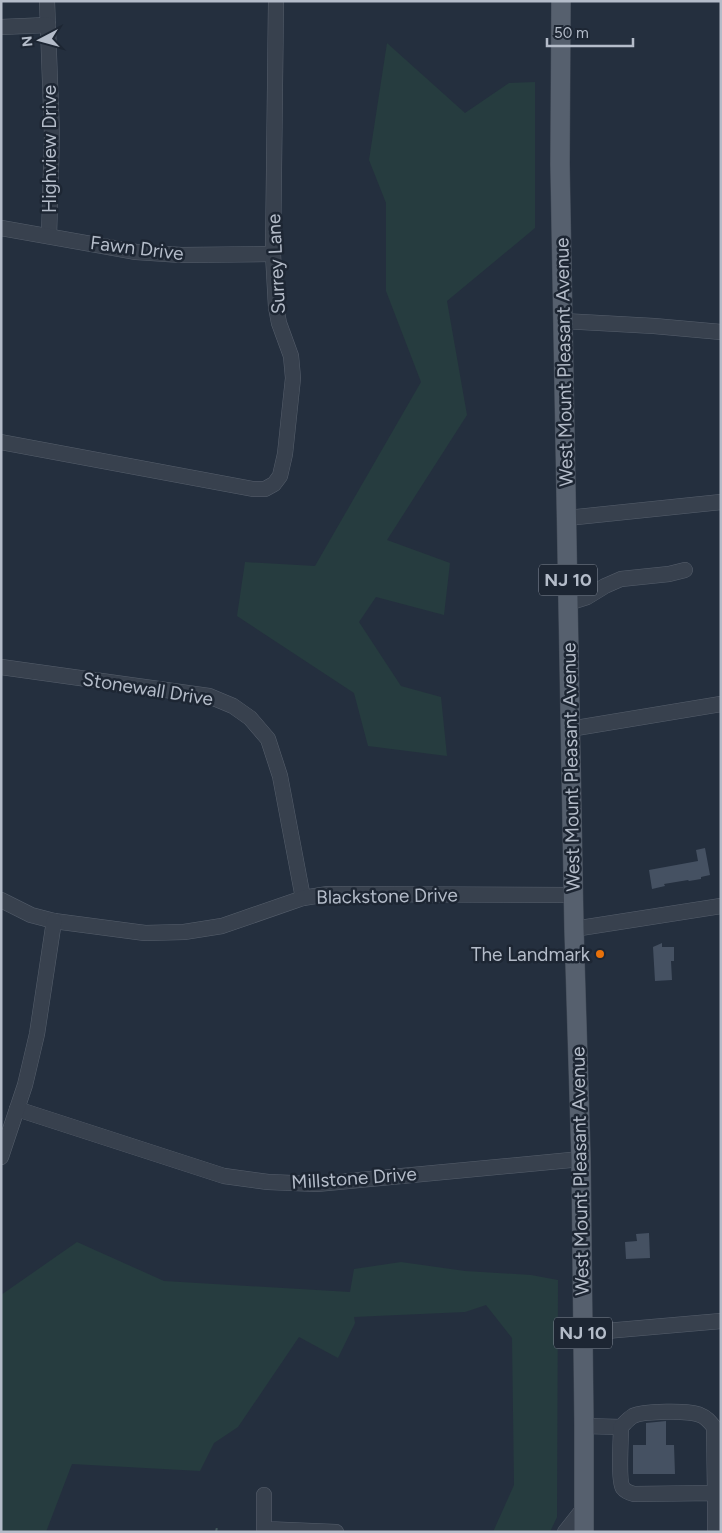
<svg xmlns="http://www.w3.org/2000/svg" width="722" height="1533" font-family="Figtree,sans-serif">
	<rect width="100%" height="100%" fill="#242f3e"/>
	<g fill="#263c3f">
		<path d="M387,43L465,113L509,83L535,82V228L447,301L467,415L387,540L450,563L444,615L376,597L359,622L401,686L441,697L447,756L368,746L354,693L237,616L245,562L315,566L421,382L386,291V203L369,160Z"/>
		<path d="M77,1242L164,1281L350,1292L354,1269L401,1262L465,1271L531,1275L558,1280L557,1517L550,1532H493L514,1485L512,1338L486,1305L465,1312L354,1317L355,1323L338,1358L299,1337L238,1427L214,1443L200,1471L72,1464L46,1532H1V1295Z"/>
	</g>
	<g fill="#455162">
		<path d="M705,848L710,875L701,877V879L689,881L688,880L664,884L665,886L652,889L649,870L698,861L696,850Z"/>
		<path d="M662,943V947H674V961H671L672,980L655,981L653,947Z"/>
		<path d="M649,1233L650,1258L626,1259L625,1242L637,1241L636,1234Z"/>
		<path d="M666,1421V1445H674L675,1474H633V1445H646V1423Z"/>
	</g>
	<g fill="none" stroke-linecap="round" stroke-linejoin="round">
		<g stroke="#565f6c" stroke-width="16">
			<g id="minor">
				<path d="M47,1L52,135L49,236"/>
				<path d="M1,27L48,25"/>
				<path d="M1,228L136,252L181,255L273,254"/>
				<path d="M563,321L654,326L721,332"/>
				<path d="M1,442L253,489H265L274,484L280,476L285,454L293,378L291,356L279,323L276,307L273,254L276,1"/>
				<path d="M567,518L721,502"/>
				<path d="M568,603L587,597L605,586L621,579L669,574L685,570"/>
				<path d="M1,667L209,696L233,706L250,718L268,739L280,776L303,898"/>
				<path d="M570,729L721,704"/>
				<path d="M1,900L31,915L54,921L145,933L184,932L222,926L303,898L328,894L573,895"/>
				<path d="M574,929L721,906"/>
				<path d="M17,1109L224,1176L268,1182L317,1184L581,1159"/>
				<path d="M1,1157L25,1085L37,1034L54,921"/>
				<path d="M583,1333L721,1321"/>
				<path d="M584,1426L621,1427"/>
				<path d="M715,1493L714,1427C710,1422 706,1417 700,1415C689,1410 643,1411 633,1416C628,1419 625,1423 621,1427C621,1438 618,1481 623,1488C626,1492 630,1493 634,1494L715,1493V1532"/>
				<path d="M264,1495V1529L336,1532"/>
				<path d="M565,1532L584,1508"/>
			</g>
		</g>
		<g stroke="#414a57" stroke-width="20">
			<path id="major" d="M561,1L560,164L574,929L581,1159L584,1426V1532"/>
		</g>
		<path stroke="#44595c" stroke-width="2" stroke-dasharray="4 4" stroke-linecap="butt" d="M216,1532L217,1527"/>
		<use href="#minor" stroke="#38414e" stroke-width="15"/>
		<use href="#major" stroke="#56606e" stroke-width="19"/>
	</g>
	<circle fill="#e8710a" stroke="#1d2633" stroke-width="2" cx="600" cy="954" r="5"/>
	<g text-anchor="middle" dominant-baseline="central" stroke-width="5" stroke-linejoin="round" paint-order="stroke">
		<g fill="#1d2633" stroke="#878f9c" stroke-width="1">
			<rect x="539" y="564.5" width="58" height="31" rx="4"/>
			<rect x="554" y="1317.5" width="58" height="31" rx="4"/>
		</g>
		<g font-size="18" font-weight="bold" fill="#b4bcc9">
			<text x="568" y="580">NJ 10</text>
			<text x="583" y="1333">NJ 10</text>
		</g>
		<g font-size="19" fill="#b4bcc9" stroke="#1d2633">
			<text transform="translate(49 149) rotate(-90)">Highview Drive</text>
			<text transform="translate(137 248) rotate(7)">Fawn Drive</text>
			<text transform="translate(276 264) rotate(-93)">Surrey Lane</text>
			<text transform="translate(564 362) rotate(-91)">West Mount Pleasant Avenue</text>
			<text transform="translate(148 689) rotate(9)">Stonewall Drive</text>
			<text transform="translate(571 767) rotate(-91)">West Mount Pleasant Avenue</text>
			<text transform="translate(387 896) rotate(-1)">Blackstone Drive</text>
			<text transform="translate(580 1171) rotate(-91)">West Mount Pleasant Avenue</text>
			<text transform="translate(354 1178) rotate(-4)">Millstone Drive</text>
		</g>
		<g font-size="19" fill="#b4bcc9" stroke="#1d2633" text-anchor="end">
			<text x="590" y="954">The Landmark</text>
		</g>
	</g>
	<rect width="722" height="1533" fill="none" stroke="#b4bcc9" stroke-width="5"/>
	<g transform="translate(40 40) rotate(264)" stroke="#1d2633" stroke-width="4" paint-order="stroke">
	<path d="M0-4L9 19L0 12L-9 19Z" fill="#b4bcc9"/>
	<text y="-8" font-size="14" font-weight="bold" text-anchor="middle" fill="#b4bcc9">N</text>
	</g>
	<path d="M547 38v8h86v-8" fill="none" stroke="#b4bcc9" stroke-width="2.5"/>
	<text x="554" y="38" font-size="15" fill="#b4bcc9" stroke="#1d2633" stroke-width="4" paint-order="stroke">50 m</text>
</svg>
